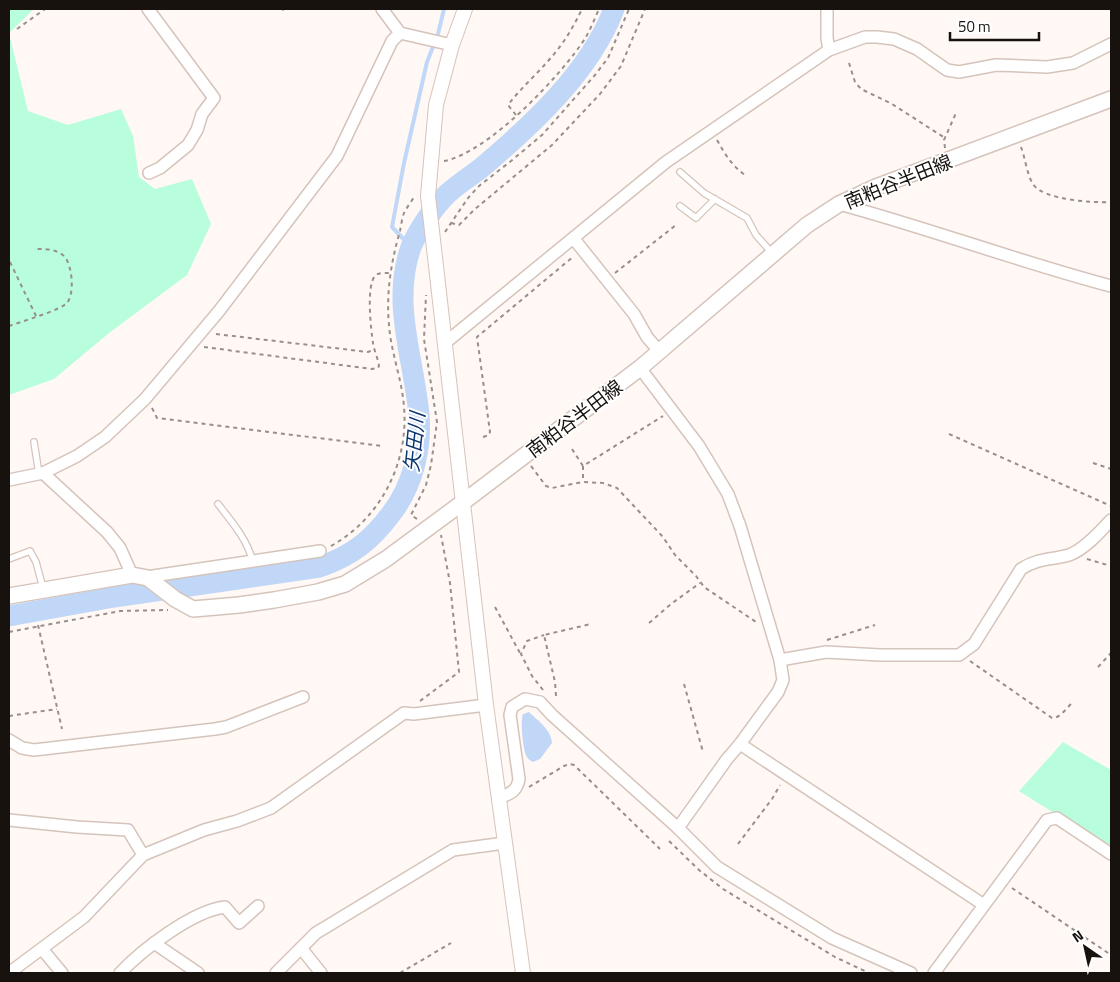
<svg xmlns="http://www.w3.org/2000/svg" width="1120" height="982" font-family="'Titillium Web','Noto Sans JP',sans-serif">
	<rect width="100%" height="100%" fill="#fff8f4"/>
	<g fill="#b8fedc">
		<path d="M9,9H34L9,33L28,111L68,125L121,109L133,136L139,177L155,189L192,179L211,224L187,275L109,333L54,379L9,395Z"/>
		<path d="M1063,742L1111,770V849L1019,791Z"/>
	</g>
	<path fill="#c1d7f7" d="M529,712C538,721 551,729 552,743L540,759L533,762C531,761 529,760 527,757C523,751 520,721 523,714Z"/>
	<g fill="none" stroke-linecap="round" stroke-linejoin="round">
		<path stroke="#c1d7f7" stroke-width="4" d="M411,247L392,227L404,163L427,62L438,34L444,9"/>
		<path stroke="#c1d7f7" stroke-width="21" d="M9,616L114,597L320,567C352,555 370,542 391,514C412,487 422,449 419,415C414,359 391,303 411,247C418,230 434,207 447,194C457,185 469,177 480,169C531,126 590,72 614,9"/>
		<g stroke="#d5c4bb" stroke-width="8">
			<g id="service">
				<path d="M680,172L704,193L747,218L756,235L772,253"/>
				<path d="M680,206L696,218L715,199"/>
				<path d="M34,442L39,474"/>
				<path d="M218,504C232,522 247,539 253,562"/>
				<path d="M9,559L30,551L36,562L43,588"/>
			</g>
		</g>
		<g stroke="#d5c4bb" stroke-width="14">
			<g id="minor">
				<path d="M148,9L214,98L202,114L197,130L188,145L160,168L149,173"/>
				<path d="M382,9L400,33L452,45"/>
				<path d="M827,9V38L829,50"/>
				<path d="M839,204C931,229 1020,262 1111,286"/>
				<path d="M574,239L634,314L647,337L659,351"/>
				<path d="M445,343L666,162L829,50L865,37H877L894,39L917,49L947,70L959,72L996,65L1047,67L1073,63L1111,44"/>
				<path d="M640,368L699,446L728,494L740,526L780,660L783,680L778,692L740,744L727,759L678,828"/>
				<path d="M43,473L107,532L120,548L132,575"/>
				<path d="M9,480L43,473L77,456L105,437L145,399L219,311L337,156L392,41L400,33"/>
				<path d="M148,578L153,576L320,551"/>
				<path d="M780,660L826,652L880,655H959L974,644L1021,569C1038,558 1051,560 1069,555C1084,550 1101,531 1111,520"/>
				<path d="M9,740L22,748L34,750L215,729L226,727L303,697"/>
				<path d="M740,744L984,905"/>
				<path d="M499,798C509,794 517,792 519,779L510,715L512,707L525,699L540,702L552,715L678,828L717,867L832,938L911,973"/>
				<path d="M9,820L77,827L128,830L143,855"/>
				<path d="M154,943L198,973"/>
				<path d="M301,948L321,973"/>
				<path d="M42,949L62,973"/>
				<path d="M9,973L84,917L143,855L204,830L237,821L271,808L404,713L414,714L486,705"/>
				<path d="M120,973C142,950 192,911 225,907L239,923L258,906"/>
				<path d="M276,973L316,933L453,850L505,843"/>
				<path d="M934,973L1047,820L1057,818L1111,854"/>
			</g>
		</g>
		<g stroke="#d5c4bb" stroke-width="16">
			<path id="tertiary" d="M465,9L452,45L436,105L428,196L486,705L523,973"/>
		</g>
		<g stroke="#d5c4bb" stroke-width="18">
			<path id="secondary" d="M9,596L132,575L148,578L175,599L193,609L239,605L274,600L318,592L345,584L386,559L462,503L640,368L807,225L839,204L876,187L1111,99"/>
		</g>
		<g stroke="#968f8c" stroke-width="2" stroke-dasharray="4 4" stroke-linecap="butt">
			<path d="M282,10L284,9"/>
			<path d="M17,29L45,9"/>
			<path d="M849,63L855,82L861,89L892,104L945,138"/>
			<path d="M516,115L508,105C520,89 535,76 548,61C562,46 573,28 582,9"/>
			<path d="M717,140C725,154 732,166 745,175"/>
			<path d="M1021,147C1025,157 1027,175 1033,184C1043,200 1093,203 1111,202"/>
			<path d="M945,148L944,140L956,113"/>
			<path d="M444,161C488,153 562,75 586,37C591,28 595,18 599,9"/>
			<path d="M451,223L459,225L475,209L552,145L600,94L621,66L645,9"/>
			<path d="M445,232L468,198L479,186L511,161L542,135L595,75L608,58L629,9"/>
			<path d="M10,262L36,316"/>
			<path d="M615,273L676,225"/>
			<path d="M9,326C20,322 61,310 67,303C75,293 72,266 65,257C57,249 46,249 36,249"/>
			<path d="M216,334L368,352L375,349"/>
			<path d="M204,347L372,369L378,368L379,366C378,358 374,351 373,343C371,330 366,286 375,276C379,272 385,273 390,273"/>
			<path d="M152,408L157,418L382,446"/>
			<path d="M949,434L1111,506"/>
			<path d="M483,437L489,435L490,432L477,337L574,256"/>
			<path d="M572,449L583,466L663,416"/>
			<path d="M1093,463L1111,469"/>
			<path d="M531,466L546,486L552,488L583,482L603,483L617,488L663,537L675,555L696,576L704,587L756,622"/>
			<path d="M583,466V481"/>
			<path d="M417,519L411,515L426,485L431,465L437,422L424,339L426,295"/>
			<path d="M331,546C380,519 409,463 404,407C402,379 391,353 389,325C386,293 391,262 400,231C401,226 402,218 404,213C407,207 411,202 414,197"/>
			<path d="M1087,559L1111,566"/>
			<path d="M495,607L520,653"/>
			<path d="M649,623L671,604L700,583"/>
			<path d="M38,625L62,729"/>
			<path d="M9,632L120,611L168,610"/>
			<path d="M827,640L875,625"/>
			<path d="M970,661L1052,718C1060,718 1065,710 1071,704"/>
			<path d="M1098,667L1111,653"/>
			<path d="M684,684L703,752"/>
			<path d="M543,690L532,676L521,654L527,641L544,635"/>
			<path d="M9,694V702"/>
			<path d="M556,696L555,682L544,635L591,624"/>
			<path d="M420,701L459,672L450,583L441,535"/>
			<path d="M9,716L57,709"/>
			<path d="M529,787L564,766L569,764L574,765L660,849"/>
			<path d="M669,841L699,870L723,889L835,957L869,973"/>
			<path d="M738,844L772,799L780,785"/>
			<path d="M1012,888L1111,955"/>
			<path d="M400,973L451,943"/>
		</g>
		<use href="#service" stroke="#fff" stroke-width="5.5"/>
		<use href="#minor" stroke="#fff" stroke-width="11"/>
		<use href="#tertiary" stroke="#fff" stroke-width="14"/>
		<use href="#secondary" stroke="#fff" stroke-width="15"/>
	</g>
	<g text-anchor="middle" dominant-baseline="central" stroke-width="4" stroke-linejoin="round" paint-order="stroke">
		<g font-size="19" fill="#18120f" stroke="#fff">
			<text transform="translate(898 181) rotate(-22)">南粕谷半田線</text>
			<text transform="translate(574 418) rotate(-37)">南粕谷半田線</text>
		</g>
		<g font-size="20" font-style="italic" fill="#0a3672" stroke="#fff">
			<text transform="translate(414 442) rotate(-84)">矢田川</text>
		</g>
	</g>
	<rect width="1120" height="982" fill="none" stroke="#18120f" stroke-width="20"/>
	<g transform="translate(1085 947) rotate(326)" stroke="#ffffff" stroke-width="4" paint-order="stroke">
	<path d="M0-4L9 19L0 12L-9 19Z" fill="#18120f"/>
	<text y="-8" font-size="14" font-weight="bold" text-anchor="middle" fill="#18120f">N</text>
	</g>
	<path d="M950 32v8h89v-8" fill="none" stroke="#18120f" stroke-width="2.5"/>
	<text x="958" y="32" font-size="15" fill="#18120f" stroke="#ffffff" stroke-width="4" paint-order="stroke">50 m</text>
</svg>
